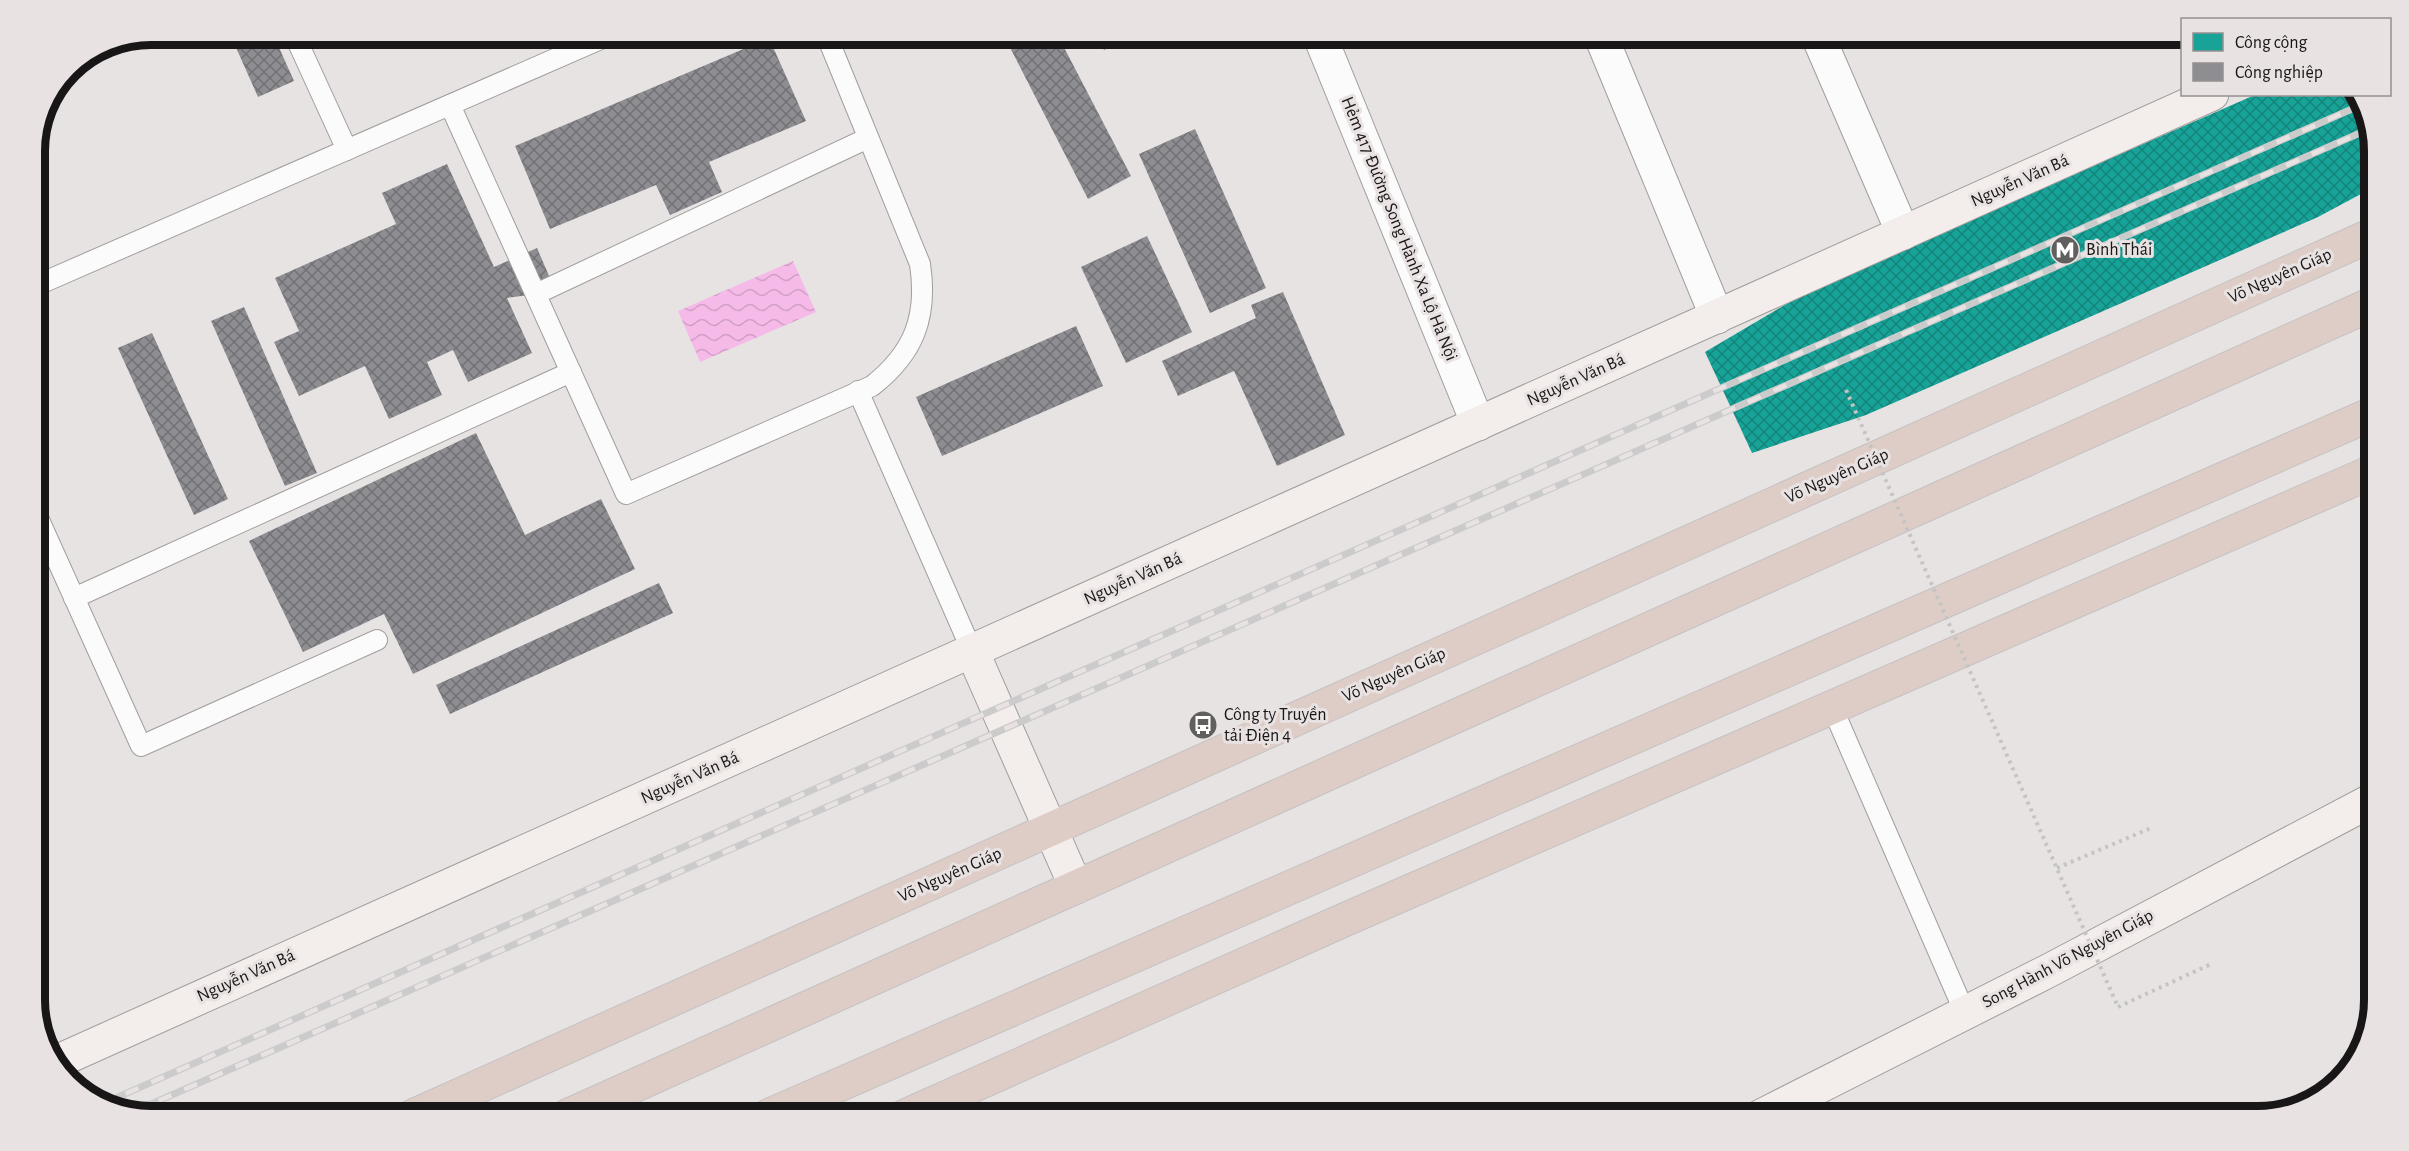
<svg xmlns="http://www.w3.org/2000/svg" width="2409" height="1151" font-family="'Alegreya Sans',sans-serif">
	<defs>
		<pattern id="water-waves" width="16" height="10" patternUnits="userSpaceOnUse" patternTransform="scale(1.5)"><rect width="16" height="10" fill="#f5bae8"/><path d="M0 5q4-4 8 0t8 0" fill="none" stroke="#d19fc6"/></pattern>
		<pattern id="public-cross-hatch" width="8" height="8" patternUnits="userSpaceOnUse" patternTransform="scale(1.5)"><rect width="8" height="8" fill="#17a398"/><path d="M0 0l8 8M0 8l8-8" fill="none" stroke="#14847b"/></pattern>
		<pattern id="industry-cross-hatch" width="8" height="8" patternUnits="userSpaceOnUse" patternTransform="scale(1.5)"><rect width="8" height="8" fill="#8d8d92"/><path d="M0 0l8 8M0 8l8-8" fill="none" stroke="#727276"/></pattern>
	</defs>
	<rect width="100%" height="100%" fill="#e8e3e3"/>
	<path fill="url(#water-waves)" d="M793,261L816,312L700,362L678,311Z"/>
	<path fill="url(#public-cross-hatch)" d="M2257,94H2358L2374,144V187L2318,217L1866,415L1752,453L1705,352L1810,290Z"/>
	<g fill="url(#industry-cross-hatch)">
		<path d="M230,34H273L294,81L258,97Z"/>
		<path d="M1003,34H1057L1131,176L1088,199Z"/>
		<path d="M1096,34H1135L1104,50Z"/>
		<path d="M769,38L806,121L709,162L722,192L670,215L656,185L550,229L515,146Z"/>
		<path d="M1195,129L1266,288L1210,313L1139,154Z"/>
		<path d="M447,164L494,267L537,248L550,278L536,294L507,298L532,353L468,382L453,350L427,362L442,395L389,419L365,366L299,396L274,342L299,331L275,278L396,224L382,193Z"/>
		<path d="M1147,236L1192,332L1126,363L1081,267Z"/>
		<path d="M1283,292L1345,435L1277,466L1234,371L1178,396L1162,361L1256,318L1251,305Z"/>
		<path d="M244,307L317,473L285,486L211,321Z"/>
		<path d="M1076,326L1103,386L942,456L916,397Z"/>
		<path d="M152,333L228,499L194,515L118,348Z"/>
		<path d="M476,433L525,535L601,499L635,569L413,674L384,614L303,652L249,541Z"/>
		<path d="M659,583L673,613L450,714L436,685Z"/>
	</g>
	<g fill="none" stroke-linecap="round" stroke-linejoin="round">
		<g stroke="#a09d9d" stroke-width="22">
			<g id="lane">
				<path d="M294,34L347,150"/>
				<path d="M450,105L626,494L872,386C914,353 928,317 920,264L826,34"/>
				<path d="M35,286L612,34"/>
				<path d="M536,294L868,138"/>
				<path d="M858,391L972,651"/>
				<path d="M35,511L141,746L377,640"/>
				<path d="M74,598L571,372"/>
				<path d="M1832,707L1965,1013"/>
			</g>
		</g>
		<g stroke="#a09d9d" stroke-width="35">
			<g id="street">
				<path d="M1319,34L1478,424"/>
				<path d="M1600,34L1717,317"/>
				<path d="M1817,34L1903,233"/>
			</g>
		</g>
		<g stroke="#a09d9d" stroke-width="35">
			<g id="secondary">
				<path d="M972,651L1076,887"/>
				<path d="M54,1063L2212,94"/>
				<path d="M1761,1116L2048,971L2374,799"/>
			</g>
		</g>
		<g stroke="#c4c2c2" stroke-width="35">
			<g id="highway">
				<path d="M413,1116L2374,234"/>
				<path d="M567,1116L2374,303"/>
				<path d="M768,1116L2374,413"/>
				<path d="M905,1116L1344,920L2374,471"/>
			</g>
		</g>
		<g stroke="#c5c4c4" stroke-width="4" stroke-dasharray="3 4.5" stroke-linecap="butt">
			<path d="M2057,868L2151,828"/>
			<path d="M2118,1007L2211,964"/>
		</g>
		<use href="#lane" stroke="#fcfbfb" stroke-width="20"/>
		<use href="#street" stroke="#fcfbfb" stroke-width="33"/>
		<use href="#secondary" stroke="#f3edeb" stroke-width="33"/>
		<use href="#highway" stroke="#decdc7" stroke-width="33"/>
		<g stroke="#cccbcb" stroke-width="7">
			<g id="rail">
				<path d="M100,1105L2361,105"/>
				<path d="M133,1112L2369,129"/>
			</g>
		</g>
		<use href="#rail" stroke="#e9e2e2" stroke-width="4.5" stroke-dasharray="14" stroke-linecap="butt"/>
		<path stroke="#c5c4c4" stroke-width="4" stroke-dasharray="3 4.5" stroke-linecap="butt" d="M1846,390L2118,1007"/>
	</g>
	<defs>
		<g id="metro-disc" transform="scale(1.5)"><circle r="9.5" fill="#615e5e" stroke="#e9e2e2"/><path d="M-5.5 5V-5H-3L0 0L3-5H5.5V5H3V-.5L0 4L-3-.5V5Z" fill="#fff"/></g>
		<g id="bus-disc" transform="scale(1.5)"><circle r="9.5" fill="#615e5e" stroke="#e9e2e2"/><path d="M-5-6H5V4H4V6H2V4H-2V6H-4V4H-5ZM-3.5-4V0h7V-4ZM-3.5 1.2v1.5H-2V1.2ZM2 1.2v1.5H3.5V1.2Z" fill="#fff"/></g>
	</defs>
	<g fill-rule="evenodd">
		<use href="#metro-disc" x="2065" y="250"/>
		<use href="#bus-disc" x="1203" y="725"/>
	</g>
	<g text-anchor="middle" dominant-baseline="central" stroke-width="6" stroke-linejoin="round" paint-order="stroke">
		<g font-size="18" fill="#181616" stroke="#e9e2e2">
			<text transform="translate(2020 181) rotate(-24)">Nguyễn Văn Bá</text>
			<text transform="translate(1399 229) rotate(68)">Hẻm 417 Đường Song Hành Xa Lộ Hà Nội</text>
			<text transform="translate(2280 276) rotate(-24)">Võ Nguyên Giáp</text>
			<text transform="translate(1576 380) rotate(-24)">Nguyễn Văn Bá</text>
			<text transform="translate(1837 476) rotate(-24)">Võ Nguyên Giáp</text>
			<text transform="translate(1133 579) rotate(-24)">Nguyễn Văn Bá</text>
			<text transform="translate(1394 675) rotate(-24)">Võ Nguyên Giáp</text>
			<text transform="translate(690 778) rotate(-24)">Nguyễn Văn Bá</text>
			<text transform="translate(950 875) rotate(-24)">Võ Nguyên Giáp</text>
			<text transform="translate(2068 959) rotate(-28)">Song Hành Võ Nguyên Giáp</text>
			<text transform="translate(246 976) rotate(-24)">Nguyễn Văn Bá</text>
		</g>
		<g font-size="18" fill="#181616" stroke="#e9e2e2" text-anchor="start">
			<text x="2086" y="250">Bình Thái</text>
			<text x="1224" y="715">Công ty Truyền<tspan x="1224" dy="21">tải Điện 4</tspan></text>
		</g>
	</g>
	<path d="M0 0H2409V1151H0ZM151 45H2258A106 106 0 0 1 2364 151V1000A106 106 0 0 1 2258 1106H151A106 106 0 0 1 45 1000V151A106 106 0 0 1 151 45Z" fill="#e9e2e2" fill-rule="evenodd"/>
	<path fill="none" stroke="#181616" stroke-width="8" d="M151 45H2258A106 106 0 0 1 2364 151V1000A106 106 0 0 1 2258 1106H151A106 106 0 0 1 45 1000V151A106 106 0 0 1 151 45Z"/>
	<rect x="2181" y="18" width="210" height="78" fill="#e9e2e2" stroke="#959090" stroke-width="1.5"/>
	<rect x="2193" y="33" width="30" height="18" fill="#17a398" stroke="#959090" stroke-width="1.5"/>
	<text x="2235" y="48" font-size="18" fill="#181616">Công cộng</text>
	<rect x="2193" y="63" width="30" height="18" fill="#8d8d92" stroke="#959090" stroke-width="1.5"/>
	<text x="2235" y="78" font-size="18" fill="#181616">Công nghiệp</text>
</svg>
